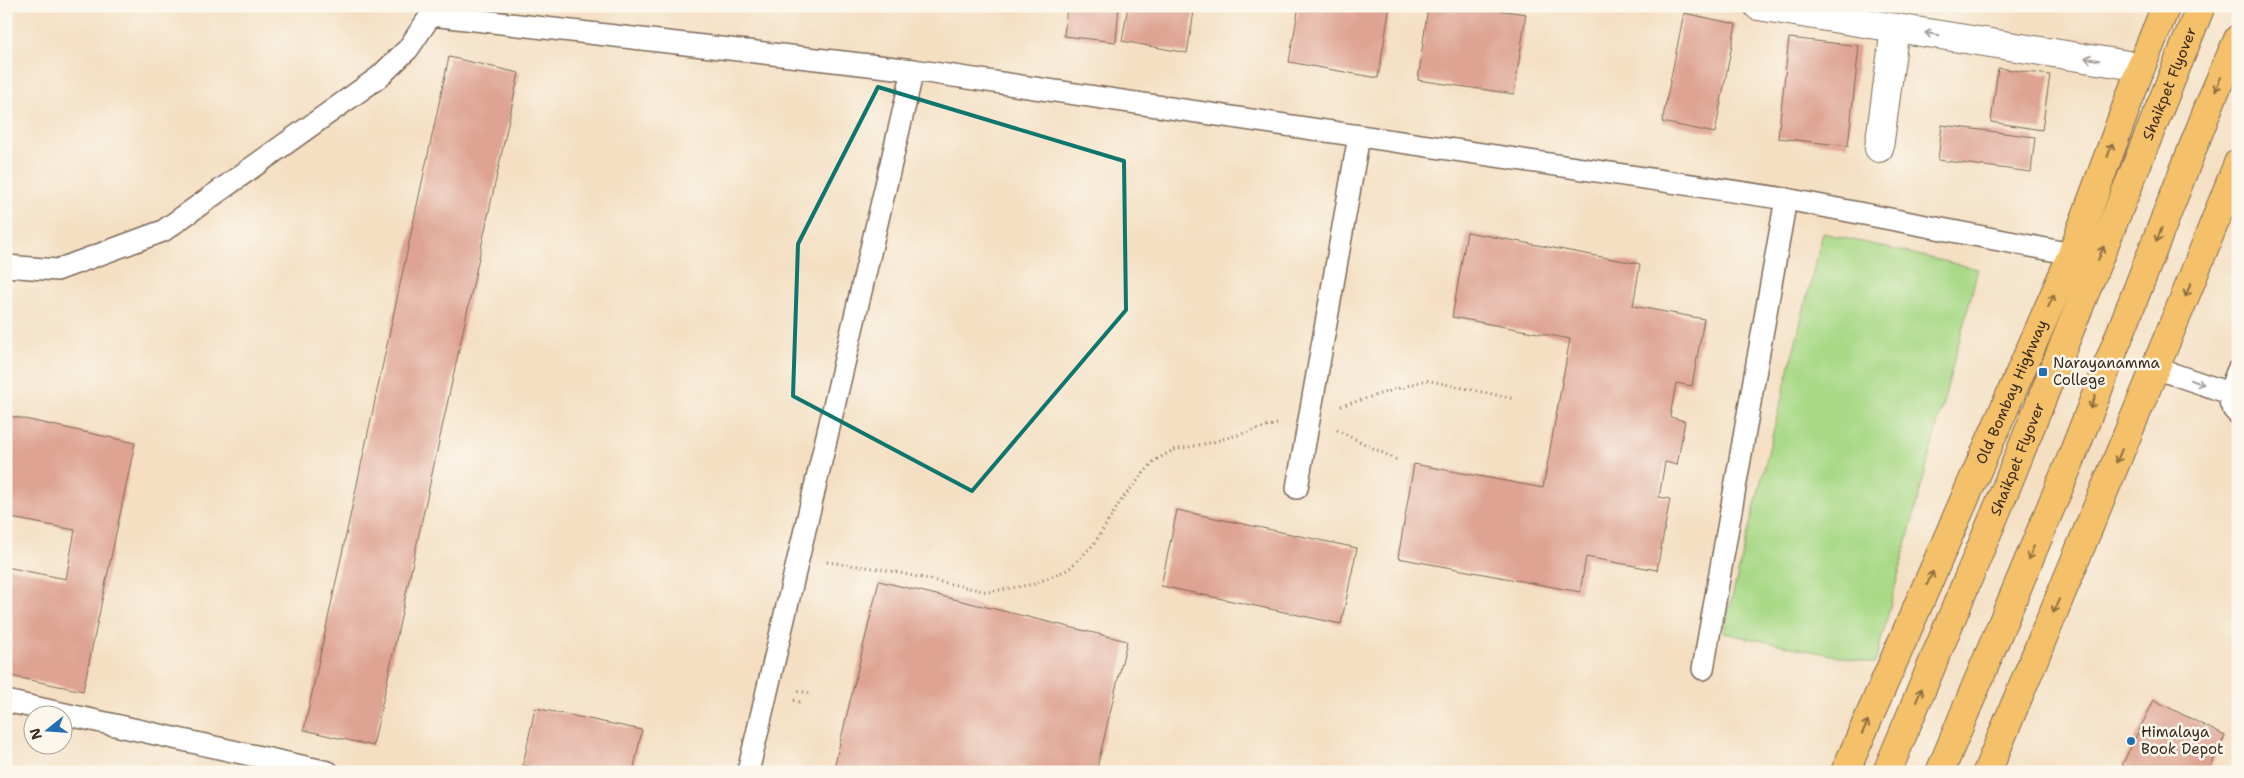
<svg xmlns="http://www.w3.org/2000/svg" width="2244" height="778" font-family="'Shantell Sans',sans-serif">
	<rect width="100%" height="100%" fill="#fbf7ec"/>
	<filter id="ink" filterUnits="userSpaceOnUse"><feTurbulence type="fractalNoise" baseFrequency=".02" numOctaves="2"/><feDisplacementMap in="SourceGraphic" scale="10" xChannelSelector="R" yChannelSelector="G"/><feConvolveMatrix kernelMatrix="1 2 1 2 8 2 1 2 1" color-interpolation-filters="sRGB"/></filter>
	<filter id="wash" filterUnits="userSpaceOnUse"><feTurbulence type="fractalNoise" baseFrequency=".0096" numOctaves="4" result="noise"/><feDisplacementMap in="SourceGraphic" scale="20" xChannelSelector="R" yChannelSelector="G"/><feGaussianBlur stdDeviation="1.12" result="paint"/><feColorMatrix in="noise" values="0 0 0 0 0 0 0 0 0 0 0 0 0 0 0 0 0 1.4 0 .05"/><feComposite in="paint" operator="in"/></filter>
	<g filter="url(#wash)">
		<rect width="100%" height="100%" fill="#f4dfc3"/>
		<path fill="#a9d987" stroke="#728252" d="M1823,233L1978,269L1875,664L1723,633Z"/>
		<g id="blocks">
			<g fill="#dea392">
				<path d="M1067,6H1119L1116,42L1064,36Z"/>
				<path d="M1128,6H1195L1187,53L1122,41Z"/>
				<path d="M1299,6H1390L1378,78L1289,62Z"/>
				<path d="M1428,6H1468L1526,14L1514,94L1418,80Z"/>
				<path d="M1684,13L1736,24L1715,133L1662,122Z"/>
				<path d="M1789,38L1859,46L1848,146L1778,138Z"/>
				<path d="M449,57L519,73L373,746L304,730Z"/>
				<path d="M1998,68L2050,75L2042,130L1991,122Z"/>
				<path d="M1942,125L2035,137L2031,172L1938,160Z"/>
				<path d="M1467,232L1640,264L1633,306L1704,319L1692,386L1676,383L1670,417L1685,421L1677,465L1665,462L1659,497L1670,499L1657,570L1586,557L1580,592L1398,558L1414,464L1543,488L1570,339L1452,317Z"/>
				<path d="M6,415L135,443L83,691L6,675V567L66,579L75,530L6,517Z"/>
				<path d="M1177,510L1357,548L1341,624L1161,586Z"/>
				<path d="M879,581L1127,641L1096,772H833Z"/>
				<path d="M2154,700L2225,736L2208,772H2136L2122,765Z"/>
				<path d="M535,708L642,730L633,772H557L523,765Z"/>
			</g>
		</g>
	</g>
	<g filter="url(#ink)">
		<use href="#blocks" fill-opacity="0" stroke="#7c6958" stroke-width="1"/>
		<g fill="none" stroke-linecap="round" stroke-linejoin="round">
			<g stroke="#7c6958" stroke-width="24">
				<g id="service">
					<path d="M6,266L57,270L163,231L379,77L408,49L431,15L913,70L1786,199L2072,254"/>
					<path d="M2155,368L2238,396"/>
					<path d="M2238,370C2232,384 2223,402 2238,414"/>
					<path d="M1297,488L1359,136"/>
					<path d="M1703,669L1786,199"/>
					<path d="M6,701L328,772"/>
					<path d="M748,772L913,70"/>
				</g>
			</g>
			<g stroke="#7c6958" stroke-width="30">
				<g id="minor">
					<path d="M1758,6L2141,67"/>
					<path d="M1879,148L1895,28"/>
				</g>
			</g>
			<g stroke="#7c6958" stroke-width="30">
				<g id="primary">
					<path id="s1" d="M1845,772L2072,254L2141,67L2166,6"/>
					<path id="s2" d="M1887,772L2001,500L2201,6"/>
					<path d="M1940,772L2071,459L2213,96L2238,39"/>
					<path d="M1987,772L2188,289L2238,163"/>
				</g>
			</g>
			<g stroke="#7c6958" stroke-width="3" stroke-dasharray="1 4" stroke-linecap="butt">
				<path d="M1341,406L1426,380L1515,399"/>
				<path d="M1337,430L1397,460"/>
				<path d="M827,562L881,569L988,592L1034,584L1069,569L1094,544L1122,499L1154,461L1173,450L1209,443L1277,424"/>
				<path d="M798,691L809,693"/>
				<path d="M794,700L803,703"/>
			</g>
			<use href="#service" stroke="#fff" stroke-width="21"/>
			<use href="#minor" stroke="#fff" stroke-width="28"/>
			<use href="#primary" stroke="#f4c16a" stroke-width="28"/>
		</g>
		<defs><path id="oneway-shaft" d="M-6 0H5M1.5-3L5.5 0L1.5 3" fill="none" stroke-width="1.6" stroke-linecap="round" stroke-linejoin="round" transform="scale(1.25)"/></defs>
		<g stroke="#a79f9a">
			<use href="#oneway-shaft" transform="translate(1932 34) rotate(-171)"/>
			<use href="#oneway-shaft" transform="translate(2092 59) rotate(-171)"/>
			<use href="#oneway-shaft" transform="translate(2197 382) rotate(18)"/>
		</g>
		<g stroke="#8e6e40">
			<use href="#oneway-shaft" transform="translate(2218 84) rotate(113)"/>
			<use href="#oneway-shaft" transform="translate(2110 150) rotate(-70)"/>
			<use href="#oneway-shaft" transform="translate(2159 235) rotate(111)"/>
			<use href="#oneway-shaft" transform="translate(2101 253) rotate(-68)"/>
			<use href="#oneway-shaft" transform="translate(2188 290) rotate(112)"/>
			<use href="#oneway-shaft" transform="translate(2051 301) rotate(-66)"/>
			<use href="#oneway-shaft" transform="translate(2093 402) rotate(111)"/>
			<use href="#oneway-shaft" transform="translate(2119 456) rotate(113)"/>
			<use href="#oneway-shaft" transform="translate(2031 553) rotate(113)"/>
			<use href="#oneway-shaft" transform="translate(1930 578) rotate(-66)"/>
			<use href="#oneway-shaft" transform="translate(2056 606) rotate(113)"/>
			<use href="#oneway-shaft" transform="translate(1919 695) rotate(-67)"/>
			<use href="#oneway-shaft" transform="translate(1865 727) rotate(-66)"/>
		</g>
	</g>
	<path fill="none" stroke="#0f766e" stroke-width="4" stroke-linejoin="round" d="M878,87L1124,161L1126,310L972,491L793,396L798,244Z"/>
	<g fill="#1f6fb2" stroke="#fbf7ec" stroke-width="2">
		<rect x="2038" y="367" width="10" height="10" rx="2.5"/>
		<circle cx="2131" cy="741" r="5"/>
	</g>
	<g text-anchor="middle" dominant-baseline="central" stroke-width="5" stroke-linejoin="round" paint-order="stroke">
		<g font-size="15" fill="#3b2a1e" stroke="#fbf7ec">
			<text stroke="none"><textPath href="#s2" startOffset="744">Shaikpet Flyover</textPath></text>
			<text stroke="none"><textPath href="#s1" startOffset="415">Old Bombay Highway</textPath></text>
			<text stroke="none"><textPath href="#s2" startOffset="339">Shaikpet Flyover</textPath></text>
		</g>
		<g font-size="15" fill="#3b2a1e" stroke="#fbf7ec" text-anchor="start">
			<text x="2053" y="363">Narayanamma<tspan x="2053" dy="17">College</tspan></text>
			<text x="2141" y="732">Himalaya<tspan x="2141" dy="17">Book Depot</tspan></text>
		</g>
	</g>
	<rect width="2244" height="778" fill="none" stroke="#fbf7ec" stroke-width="25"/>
	<g transform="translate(48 730) rotate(253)"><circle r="24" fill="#fbf7ec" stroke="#aea59a"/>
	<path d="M0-4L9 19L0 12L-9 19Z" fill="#1f6fb2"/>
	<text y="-8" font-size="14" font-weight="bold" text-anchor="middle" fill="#3b2a1e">N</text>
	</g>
</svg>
